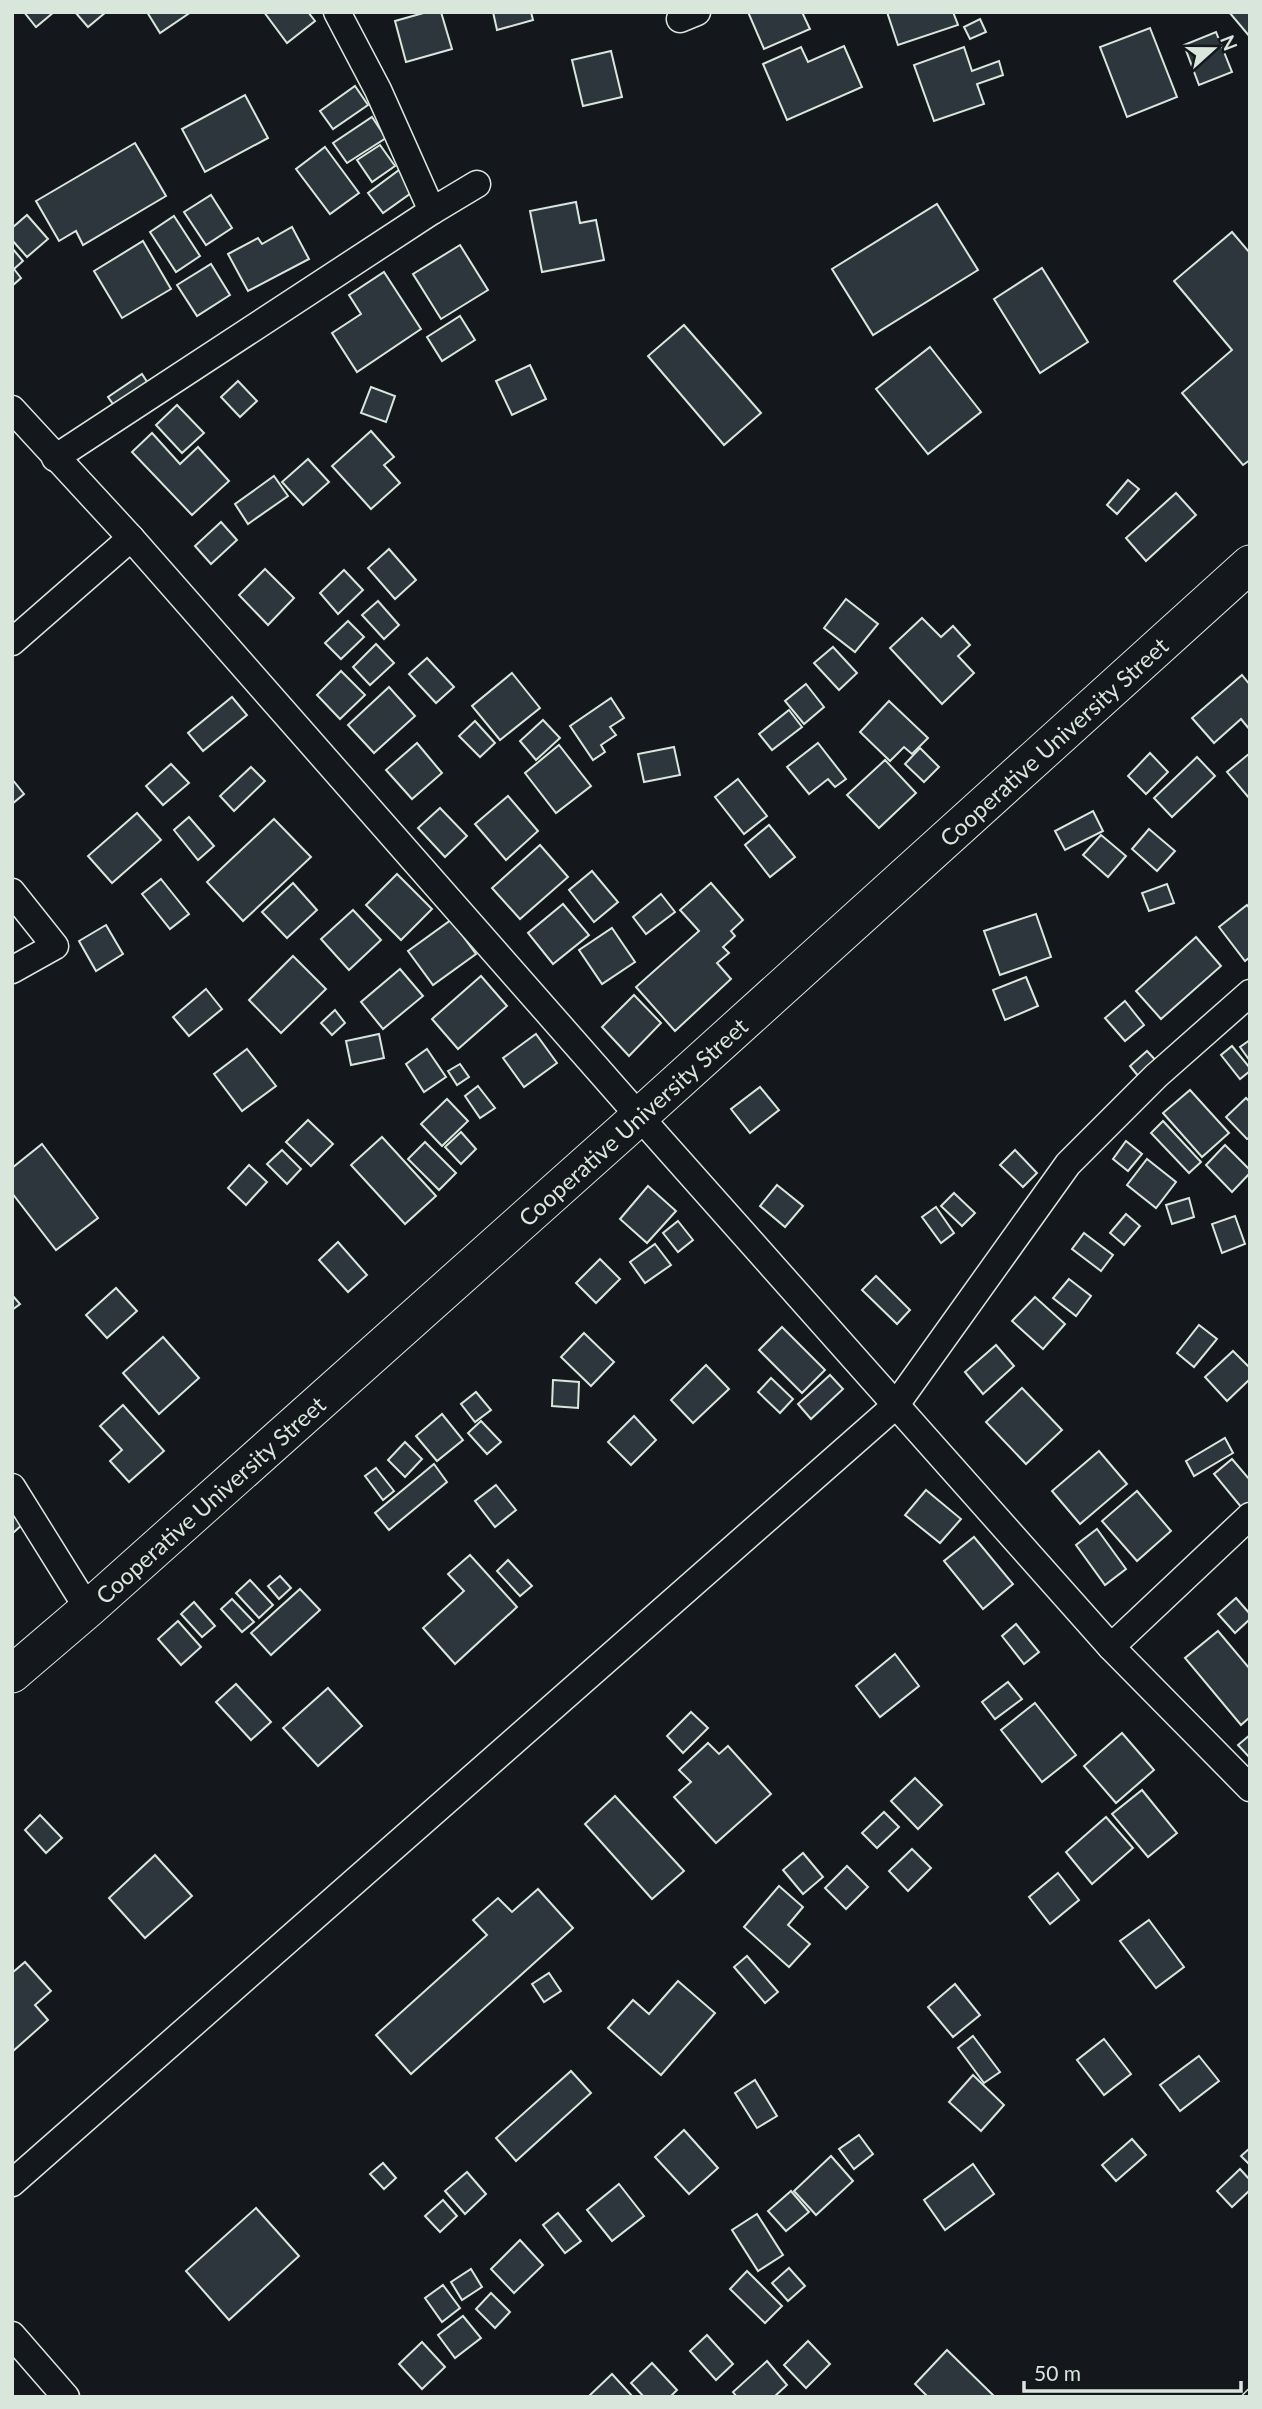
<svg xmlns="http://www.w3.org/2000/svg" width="1262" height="2409" font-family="Lato,sans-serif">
	<rect width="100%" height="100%" fill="#14181c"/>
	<g fill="#2c363c" stroke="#d8e6dc" stroke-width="2">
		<path d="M24,12H54L36,27Z"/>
		<path d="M75,12H106L88,27Z"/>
		<path d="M147,12H191L160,33Z"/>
		<path d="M264,12H308L315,21L287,43Z"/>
		<path d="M427,12H441L452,49L406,62L395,21Z"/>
		<path d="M493,12H531L533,20L497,30Z"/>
		<path d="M748,12H802L810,29L764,49Z"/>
		<path d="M887,12H953L958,25L898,45Z"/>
		<path d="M1229,12H1250V37Z"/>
		<path d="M980,19L986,32L970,39L964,27Z"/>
		<path d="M1150,28L1177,97L1127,117L1100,47Z"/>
		<path d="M1216,32L1232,72L1199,85L1184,45Z"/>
		<path d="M844,46L862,87L787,120L763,64L801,47L808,62Z"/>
		<path d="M964,47L972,71L999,61L1003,75L977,84L984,104L934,121L914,65Z"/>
		<path d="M611,51L622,97L583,106L572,60Z"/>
		<path d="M355,86L368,105L333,129L320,111Z"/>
		<path d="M245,95L268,138L205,172L182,129Z"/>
		<path d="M372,117L386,138L347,163L333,143Z"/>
		<path d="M135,143L166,196L83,245L76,231L59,241L36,201Z"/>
		<path d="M380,145L395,166L372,182L357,160Z"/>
		<path d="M325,147L359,193L330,214L296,169Z"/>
		<path d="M399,170L414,191L383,213L368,193Z"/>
		<path d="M211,195L232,228L206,245L184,212Z"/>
		<path d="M576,202L580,223L596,220L604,260L542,272L530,211Z"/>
		<path d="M937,204L978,270L873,335L832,269Z"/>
		<path d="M27,215L48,239L27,257L12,240V228Z"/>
		<path d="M174,216L200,256L176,272L150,232Z"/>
		<path d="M292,227L309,259L248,291L228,254L258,238L262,244Z"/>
		<path d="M1232,232L1250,253V460L1243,465L1182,393L1232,350L1174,281Z"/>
		<path d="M143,241L171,289L122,318L94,271Z"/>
		<path d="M460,245L488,290L441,319L413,274Z"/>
		<path d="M12,248L23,261L14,269L21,278L12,286Z"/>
		<path d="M211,264L230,295L197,316L177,285Z"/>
		<path d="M1042,268L1088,342L1040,373L994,299Z"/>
		<path d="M384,272L421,329L357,372L332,333L361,314L349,295Z"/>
		<path d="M460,316L475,340L442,361L427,337Z"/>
		<path d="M684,325L761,413L724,445L648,356Z"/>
		<path d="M930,347L981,412L928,454L876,389Z"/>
		<path d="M530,365L546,399L512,415L496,381Z"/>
		<path d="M142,374L151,388L118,411L108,397Z"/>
		<path d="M238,381L257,401L240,417L221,397Z"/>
		<path d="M371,387L395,396L386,422L361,413Z"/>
		<path d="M177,405L204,433L182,453L156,425Z"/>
		<path d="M371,431L394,457L384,465L400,483L371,509L332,466Z"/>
		<path d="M152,433L180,464L198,447L229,481L192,515L132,452Z"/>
		<path d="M308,459L329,482L303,505L282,482Z"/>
		<path d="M274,476L288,496L248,524L235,504Z"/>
		<path d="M1128,480L1139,489L1117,514L1107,505Z"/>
		<path d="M1176,493L1196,515L1146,561L1126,538Z"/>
		<path d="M221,522L237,540L211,564L195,546Z"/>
		<path d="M389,549L416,580L395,599L368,568Z"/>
		<path d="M265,569L294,598L268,625L239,595Z"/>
		<path d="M344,570L363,590L338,614L320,593Z"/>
		<path d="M846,599L878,624L855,652L824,628Z"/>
		<path d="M378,601L399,625L384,639L362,615Z"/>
		<path d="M922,618L941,637L953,626L970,645L958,656L974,673L942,704L890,648Z"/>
		<path d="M348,621L364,637L341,659L325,643Z"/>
		<path d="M376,644L394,663L370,685L353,667Z"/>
		<path d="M833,647L857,673L839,690L814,663Z"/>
		<path d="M427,658L454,687L436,703L409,674Z"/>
		<path d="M341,671L365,695L340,719L317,695Z"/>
		<path d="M512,673L540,708L500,740L472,706Z"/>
		<path d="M1242,675L1250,685V730L1241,719L1214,743L1192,718Z"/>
		<path d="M806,684L824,707L804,724L785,701Z"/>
		<path d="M389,687L415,716L374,753L348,725Z"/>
		<path d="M232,697L247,715L203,751L188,733Z"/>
		<path d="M611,698L624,718L610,727L616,735L601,745L605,752L593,760L570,726Z"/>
		<path d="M889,701L928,738L912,754L904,747L890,761L860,732Z"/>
		<path d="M789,710L802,727L772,750L759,734Z"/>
		<path d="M543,720L560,738L536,760L520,741Z"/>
		<path d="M475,721L495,743L480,757L459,736Z"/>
		<path d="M417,743L442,773L412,799L386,770Z"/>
		<path d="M818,743L846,779L835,787L828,779L809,794L787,767Z"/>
		<path d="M559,745L591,786L556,813L525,773Z"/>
		<path d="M674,747L680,775L644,782L638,754Z"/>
		<path d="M920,748L939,767L924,782L905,764Z"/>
		<path d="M1150,753L1168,772L1146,794L1128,776Z"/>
		<path d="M1250,753V798H1249L1227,772Z"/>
		<path d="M1197,757L1215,776L1172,817L1154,798Z"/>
		<path d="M885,760L916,793L879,828L847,795Z"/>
		<path d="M171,764L189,783L163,805L146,786Z"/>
		<path d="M251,767L265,781L234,811L220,796Z"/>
		<path d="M12,779L24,794L12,804Z"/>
		<path d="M738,779L767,816L744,834L715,797Z"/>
		<path d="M508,796L538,831L506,860L475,824Z"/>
		<path d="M440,808L467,836L445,857L418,828Z"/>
		<path d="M1093,811L1103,831L1065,850L1055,831Z"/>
		<path d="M137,813L161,840L112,883L88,856Z"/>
		<path d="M189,817L214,846L198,860L174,830Z"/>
		<path d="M274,819L311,857L243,921L207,882Z"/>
		<path d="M769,825L795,857L770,877L745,845Z"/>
		<path d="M1149,829L1175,851L1157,871L1132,849Z"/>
		<path d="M1101,835L1126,856L1108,877L1083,855Z"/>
		<path d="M540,845L568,877L520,919L492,888Z"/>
		<path d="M592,871L618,902L594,922L569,890Z"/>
		<path d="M397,874L432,909L401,940L366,905Z"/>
		<path d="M161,879L189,914L170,929L142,894Z"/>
		<path d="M293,883L317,910L287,938L262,912Z"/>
		<path d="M711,883L743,920L731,931L735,936L723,947L729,953L717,963L731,979L675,1031L636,987L699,931L680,910Z"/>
		<path d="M1167,884L1174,903L1149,911L1142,893Z"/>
		<path d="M661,894L675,912L646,934L633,917Z"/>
		<path d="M563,904L589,935L553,964L528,933Z"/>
		<path d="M1247,905L1250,909V957L1245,961L1219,927Z"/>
		<path d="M353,910L381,940L349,970L321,939Z"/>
		<path d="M1036,914L1051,957L1000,975L984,931Z"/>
		<path d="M451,920L476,954L433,985L408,951Z"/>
		<path d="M106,925L123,954L96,971L79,941Z"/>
		<path d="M612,928L635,962L602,984L579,950Z"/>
		<path d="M1196,937L1221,966L1161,1019L1136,991Z"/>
		<path d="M293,956L326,989L281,1033L249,1000Z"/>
		<path d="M400,969L423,996L383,1029L361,1002Z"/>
		<path d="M481,976L507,1006L458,1049L432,1019Z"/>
		<path d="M1026,977L1038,1006L1005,1020L993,990Z"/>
		<path d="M206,989L222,1009L189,1036L173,1017Z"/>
		<path d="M634,995L661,1023L629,1056L602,1027Z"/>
		<path d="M1125,1001L1144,1025L1125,1041L1105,1018Z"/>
		<path d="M335,1010L345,1023L332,1035L321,1023Z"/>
		<path d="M379,1034L384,1058L351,1065L346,1041Z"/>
		<path d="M536,1034L557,1063L524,1087L503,1058Z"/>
		<path d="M1250,1040V1061L1240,1047Z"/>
		<path d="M1232,1046L1250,1068V1071L1240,1079L1221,1055Z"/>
		<path d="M247,1049L276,1086L242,1111L214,1074Z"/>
		<path d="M427,1049L446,1077L424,1092L406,1064Z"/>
		<path d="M1147,1051L1161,1066L1143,1082L1130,1066Z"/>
		<path d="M460,1064L469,1077L457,1085L448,1071Z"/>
		<path d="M478,1086L495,1108L480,1118L465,1096Z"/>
		<path d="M760,1087L779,1110L750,1133L731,1109Z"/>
		<path d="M1190,1090L1229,1133L1202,1157L1163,1113Z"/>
		<path d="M1246,1098L1250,1102V1137L1247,1139L1226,1117Z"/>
		<path d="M447,1099L468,1121L442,1146L421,1124Z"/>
		<path d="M308,1120L333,1144L311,1166L286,1142Z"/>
		<path d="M1163,1121L1201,1162L1189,1173L1151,1133Z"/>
		<path d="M461,1132L476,1149L461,1164L445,1147Z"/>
		<path d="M382,1137L436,1196L405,1224L351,1165Z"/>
		<path d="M1126,1141L1142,1154L1128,1171L1113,1159Z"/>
		<path d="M425,1142L456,1173L439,1190L408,1159Z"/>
		<path d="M42,1144L98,1218L56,1250L12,1193V1168Z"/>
		<path d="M1225,1145L1250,1170V1173L1232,1192L1206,1165Z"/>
		<path d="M282,1150L301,1169L287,1184L267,1164Z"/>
		<path d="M1015,1150L1037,1173L1023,1187L1000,1165Z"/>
		<path d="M1147,1159L1176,1182L1156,1208L1127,1185Z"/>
		<path d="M249,1165L267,1182L246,1205L228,1188Z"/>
		<path d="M777,1185L803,1206L785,1227L760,1206Z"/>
		<path d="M648,1186L676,1211L647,1243L620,1219Z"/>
		<path d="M954,1193L975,1213L962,1226L941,1206Z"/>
		<path d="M1189,1198L1194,1217L1172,1224L1166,1205Z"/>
		<path d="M936,1207L954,1233L941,1243L922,1217Z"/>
		<path d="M1126,1214L1140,1226L1124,1245L1110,1233Z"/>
		<path d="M1235,1216L1245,1244L1222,1253L1212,1224Z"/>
		<path d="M678,1221L693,1240L678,1252L663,1233Z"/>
		<path d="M1084,1233L1113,1255L1101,1271L1072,1249Z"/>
		<path d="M338,1242L367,1275L348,1292L319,1260Z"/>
		<path d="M655,1244L671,1265L645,1283L630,1262Z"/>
		<path d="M600,1259L620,1279L596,1303L576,1283Z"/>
		<path d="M876,1276L910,1310L897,1324L862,1290Z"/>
		<path d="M1069,1279L1091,1296L1076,1316L1053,1298Z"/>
		<path d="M116,1288L137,1311L107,1338L86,1315Z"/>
		<path d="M12,1295L20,1304L12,1310Z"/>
		<path d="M1035,1297L1065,1324L1043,1349L1012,1321Z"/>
		<path d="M1199,1325L1217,1339L1194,1367L1177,1353Z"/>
		<path d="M782,1327L825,1370L802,1393L759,1350Z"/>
		<path d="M584,1333L614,1362L591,1386L561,1357Z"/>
		<path d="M163,1337L199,1378L159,1414L123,1373Z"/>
		<path d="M996,1345L1014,1366L983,1394L965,1372Z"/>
		<path d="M1233,1351L1250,1368V1379L1227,1401L1205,1377Z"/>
		<path d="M706,1365L729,1389L693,1423L671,1400Z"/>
		<path d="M830,1375L843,1389L811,1419L798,1404Z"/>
		<path d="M771,1378L793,1399L780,1413L758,1392Z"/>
		<path d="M553,1380L579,1382L578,1408L552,1406Z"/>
		<path d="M1022,1388L1062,1430L1026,1464L986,1422Z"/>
		<path d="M476,1392L491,1410L475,1422L461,1404Z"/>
		<path d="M123,1405L164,1451L129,1482L110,1461L122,1450L100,1426Z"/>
		<path d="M442,1414L463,1440L437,1461L416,1436Z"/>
		<path d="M634,1416L656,1440L631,1465L608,1442Z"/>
		<path d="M481,1421L501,1442L487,1454L468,1433Z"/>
		<path d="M1225,1438L1233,1453L1194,1476L1186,1461Z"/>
		<path d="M405,1442L422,1459L405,1477L388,1460Z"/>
		<path d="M1099,1451L1127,1484L1080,1524L1052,1491Z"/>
		<path d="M1232,1459L1250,1480V1509L1246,1513L1214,1474Z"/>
		<path d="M434,1464L447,1482L389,1530L375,1513Z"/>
		<path d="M376,1468L394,1491L383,1500L365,1476Z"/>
		<path d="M496,1485L516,1510L495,1527L475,1501Z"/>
		<path d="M926,1490L961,1519L940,1543L905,1515Z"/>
		<path d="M1137,1491L1171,1531L1137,1561L1102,1521Z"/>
		<path d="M12,1508L25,1522L12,1534Z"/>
		<path d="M1097,1529L1126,1569L1105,1585L1076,1545Z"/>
		<path d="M974,1537L1013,1584L983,1609L944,1561Z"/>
		<path d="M470,1555L517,1607L455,1664L423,1628L464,1591L448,1574Z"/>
		<path d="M508,1560L532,1586L520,1596L497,1571Z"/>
		<path d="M280,1576L291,1588L279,1599L268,1586Z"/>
		<path d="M250,1580L273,1605L259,1618L236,1593Z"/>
		<path d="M300,1589L320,1610L271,1655L251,1633Z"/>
		<path d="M1236,1598L1250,1614V1619L1235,1633L1218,1614Z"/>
		<path d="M232,1599L254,1622L242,1632L221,1609Z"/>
		<path d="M194,1602L215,1626L202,1637L181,1614Z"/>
		<path d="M178,1621L201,1647L181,1665L158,1639Z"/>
		<path d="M1016,1624L1039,1652L1024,1664L1002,1636Z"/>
		<path d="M1218,1631L1250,1669V1717L1241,1725L1185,1658Z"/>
		<path d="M895,1654L919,1686L880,1717L856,1686Z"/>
		<path d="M1008,1682L1022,1699L995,1719L982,1702Z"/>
		<path d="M236,1684L271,1722L251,1740L216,1702Z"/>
		<path d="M328,1688L362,1726L318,1766L283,1728Z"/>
		<path d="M1035,1703L1076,1755L1042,1782L1001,1730Z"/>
		<path d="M691,1712L708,1728L683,1753L667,1736Z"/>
		<path d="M1122,1733L1154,1770L1116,1803L1084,1766Z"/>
		<path d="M1250,1735V1758L1238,1745Z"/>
		<path d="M708,1743L719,1754L728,1746L771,1794L716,1843L674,1797L691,1782L679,1770Z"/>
		<path d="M915,1778L942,1805L918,1829L891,1801Z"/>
		<path d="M1142,1790L1177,1833L1148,1857L1112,1814Z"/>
		<path d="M615,1796L684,1871L652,1899L585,1824Z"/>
		<path d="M884,1812L899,1827L877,1848L862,1833Z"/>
		<path d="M40,1815L62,1838L46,1853L25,1830Z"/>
		<path d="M1106,1817L1133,1848L1092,1884L1066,1852Z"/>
		<path d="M912,1849L931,1868L908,1891L889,1871Z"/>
		<path d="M803,1853L823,1877L803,1894L783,1870Z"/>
		<path d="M155,1855L192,1896L145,1938L109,1898Z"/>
		<path d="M847,1866L868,1887L846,1909L825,1888Z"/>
		<path d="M1058,1873L1079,1900L1050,1924L1029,1897Z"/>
		<path d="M779,1886L803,1907L788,1925L810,1944L789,1967L744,1927Z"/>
		<path d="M538,1889L573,1928L411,2074L376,2035L487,1935L473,1920L498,1898L512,1912Z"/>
		<path d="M1149,1920L1184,1967L1156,1988L1120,1941Z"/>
		<path d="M747,1956L778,1992L765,2003L734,1967Z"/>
		<path d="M25,1962L51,1991L35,2005L48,2020L12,2052V1973Z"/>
		<path d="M549,1973L561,1991L544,2002L532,1984Z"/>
		<path d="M678,1981L715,2013L661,2075L608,2028L633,2000L649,2014Z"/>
		<path d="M955,1984L980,2015L953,2037L928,2007Z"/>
		<path d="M973,2036L1000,2072L984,2083L958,2048Z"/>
		<path d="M1104,2039L1131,2074L1104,2095L1077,2060Z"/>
		<path d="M1199,2056L1219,2081L1180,2111L1160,2085Z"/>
		<path d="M571,2071L591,2093L516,2161L496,2138Z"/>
		<path d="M973,2075L1004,2105L981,2131L949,2102Z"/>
		<path d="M755,2080L777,2116L757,2128L735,2093Z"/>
		<path d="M684,2130L718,2168L689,2194L655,2157Z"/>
		<path d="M859,2135L873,2154L854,2169L839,2149Z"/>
		<path d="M1132,2139L1146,2155L1116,2181L1102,2165Z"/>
		<path d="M1250,2148V2165L1241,2156Z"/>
		<path d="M831,2156L853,2181L816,2215L794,2191Z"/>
		<path d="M383,2163L396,2178L384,2189L370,2174Z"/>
		<path d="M973,2164L994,2194L945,2230L924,2200Z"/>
		<path d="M1240,2169L1250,2180V2190L1232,2207L1217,2191Z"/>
		<path d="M467,2172L486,2194L465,2214L445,2191Z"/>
		<path d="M619,2184L644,2216L612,2241L587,2210Z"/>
		<path d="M791,2191L809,2212L786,2231L768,2211Z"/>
		<path d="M443,2200L457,2216L440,2232L425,2216Z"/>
		<path d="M256,2208L299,2256L229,2320L186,2271Z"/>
		<path d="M558,2213L581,2241L565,2253L543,2225Z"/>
		<path d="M757,2214L783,2255L758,2271L732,2230Z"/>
		<path d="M520,2240L543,2265L514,2293L491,2269Z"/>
		<path d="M789,2268L805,2286L788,2301L772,2283Z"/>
		<path d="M471,2269L482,2287L462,2300L451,2282Z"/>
		<path d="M747,2271L782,2306L765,2323L730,2289Z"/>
		<path d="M443,2285L460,2308L442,2322L425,2298Z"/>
		<path d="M491,2293L510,2312L495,2328L476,2309Z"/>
		<path d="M463,2316L481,2338L455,2358L438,2335Z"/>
		<path d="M707,2335L733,2364L716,2380L690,2351Z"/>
		<path d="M808,2341L830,2364L806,2388L784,2365Z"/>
		<path d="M422,2342L445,2367L422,2389L399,2364Z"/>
		<path d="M947,2350L995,2397H928L915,2384Z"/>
		<path d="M767,2361L787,2385L774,2397H737L733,2392Z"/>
		<path d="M652,2363L677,2390L670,2397H644L631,2383Z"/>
		<path d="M612,2374L633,2397H588Z"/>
	</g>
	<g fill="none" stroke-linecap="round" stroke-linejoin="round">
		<g stroke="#d8e6dc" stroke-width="29">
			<g id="street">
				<path d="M337,12L378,90L432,211"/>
				<path d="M680,19L697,12"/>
				<path d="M12,409L131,538L639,1116L1111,1647L1250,1788"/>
				<path d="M55,458L432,211L477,184"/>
				<path d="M12,642L131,538"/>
				<path d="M12,892L55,946L12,970"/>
				<path d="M12,1487L88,1609"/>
				<path d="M1111,1647L1250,1516"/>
				<path d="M12,2183L895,1406L1068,1164L1156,1076L1250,993"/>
				<path d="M12,2335L66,2397"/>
			</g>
		</g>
		<g stroke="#d8e6dc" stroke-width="39">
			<g id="secondary">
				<path id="s1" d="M12,1674L88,1609L621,1133L1250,564"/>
			</g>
		</g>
		<use href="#street" stroke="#14181c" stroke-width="26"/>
		<use href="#secondary" stroke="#14181c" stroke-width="37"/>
		<g stroke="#d8e6dc" stroke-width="8">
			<path id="rail" d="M1245,2397L1250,2392"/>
		</g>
		<use href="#rail" stroke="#14181c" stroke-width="5" stroke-dasharray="16" stroke-linecap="butt"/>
	</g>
	<g text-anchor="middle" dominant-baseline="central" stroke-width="5" stroke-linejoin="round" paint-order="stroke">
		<g font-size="23" fill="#d8e6dc" stroke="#14181c">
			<text stroke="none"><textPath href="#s1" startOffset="1398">Cooperative University Street</textPath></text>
			<text stroke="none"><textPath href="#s1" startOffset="831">Cooperative University Street</textPath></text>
			<text stroke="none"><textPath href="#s1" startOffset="264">Cooperative University Street</textPath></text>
		</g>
	</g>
	<rect width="1262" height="2409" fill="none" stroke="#d8e6dc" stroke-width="28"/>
	<g transform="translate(1213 49) rotate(69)" stroke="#14181c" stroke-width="5" paint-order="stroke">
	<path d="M0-5L12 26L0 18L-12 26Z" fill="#d8e6dc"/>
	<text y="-10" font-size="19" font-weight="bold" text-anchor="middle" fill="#d8e6dc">N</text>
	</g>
	<path d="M1024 2381v10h217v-10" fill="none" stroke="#d8e6dc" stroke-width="3.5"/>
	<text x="1034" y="2381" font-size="21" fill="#d8e6dc" stroke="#14181c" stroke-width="5" paint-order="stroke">50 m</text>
</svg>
